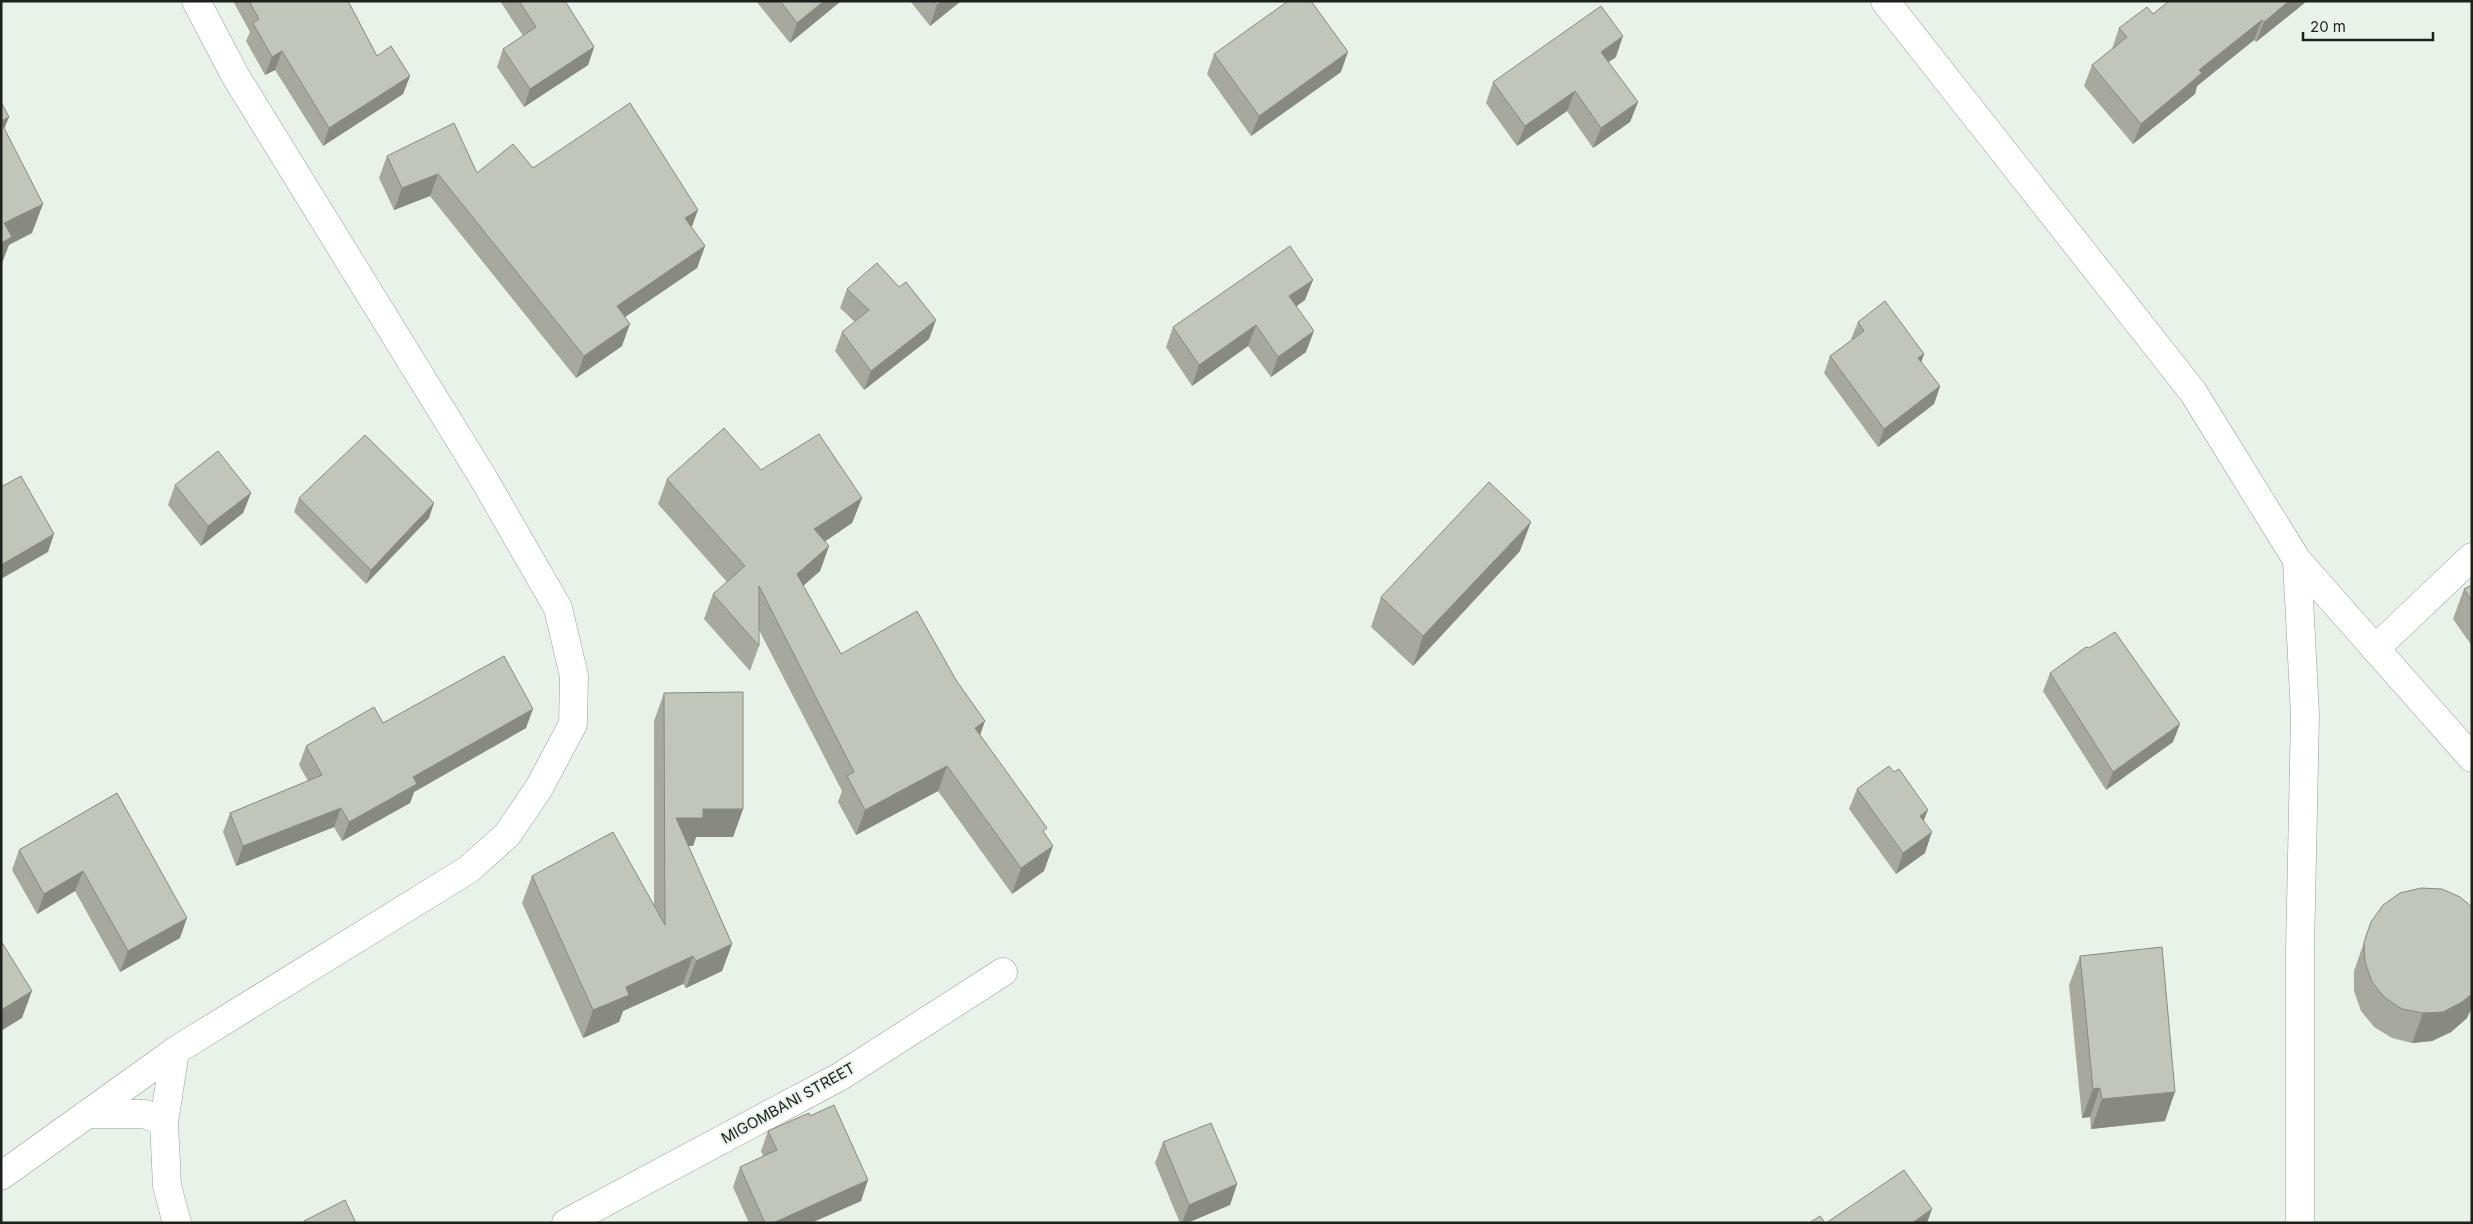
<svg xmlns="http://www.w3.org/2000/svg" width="2473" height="1224" font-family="Inter,sans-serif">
	<rect width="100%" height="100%" fill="#e8f2e9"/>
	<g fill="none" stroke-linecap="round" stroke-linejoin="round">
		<g stroke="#959f96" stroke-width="29">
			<g id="minor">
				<path d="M1885,1L2193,392L2297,560L2305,715L2300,951V1223"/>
				<path d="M2297,560L2472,758"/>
				<path d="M2375,649L2472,557"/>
				<path d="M175,1051L164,1122L167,1186L177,1223"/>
				<path d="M87,1114H145L164,1122"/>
				<path d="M1,1176L175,1051L469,869L507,835L539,788L573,724L574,676L558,608L482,476L236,77L196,1"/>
				<path d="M566,1223L841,1076L1003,972"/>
			</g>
		</g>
		<use href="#minor" stroke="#fff" stroke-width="28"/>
	</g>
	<g fill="#a7a99f">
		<path d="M233,1H348L377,56L410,76L403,94L323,146L275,70L265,75L246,41L250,32Z"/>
		<path d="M500,1H565L594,47L588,65L524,107L497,67L503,49L523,36Z"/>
		<path d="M756,1H841L790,43Z"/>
		<path d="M910,1H961L930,26Z"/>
		<path d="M2307,1L2256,42L2254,40L2197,86L2195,94L2133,144L2084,86L2092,65L2112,49L2119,28L2153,14Z"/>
		<path d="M1214,54L1341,72L1251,136L1207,74Z"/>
		<path d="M1616,57L1608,62L1638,102L1630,122L1593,148L1567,111L1517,146L1486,103L1493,82Z"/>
		<path d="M387,156L477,173L533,168L691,227L705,246L697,268L625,317L622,346L576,378L430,196L394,210L379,178Z"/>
		<path d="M847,289L929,339L864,390L835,351L842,332L855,322L840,308Z"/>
		<path d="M1305,300L1296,306L1306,352L1271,377L1248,346L1192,386L1166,347L1173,327Z"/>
		<path d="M1858,322L1924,354L1921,362L1940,386L1934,404L1878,447L1824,373L1830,356L1852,340L1851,339Z"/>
		<path d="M761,470L862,498L852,523L825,541L829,546L820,571L803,586L841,654L980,736L1045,834L1044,871L1012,894L938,791L856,835L838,802L842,791L759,630V646L750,671L704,619L713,594L727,582L658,504L667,479Z"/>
		<path d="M175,485L251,493L243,513L201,546L168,505Z"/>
		<path d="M299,498L429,518L366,584L294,512Z"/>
		<path d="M1520,551L1413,666L1371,627L1381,597Z"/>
		<path d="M2472,585V646L2453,619L2464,589Z"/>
		<path d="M2050,673L2173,742L2106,790L2043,691Z"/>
		<path d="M664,693L743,809L733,837H696L693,846H688L732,944L722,971L686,988L683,984L623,1011L619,1022L583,1038L522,903L532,876L654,906V721Z"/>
		<path d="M383,723L526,728L414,792L410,803L342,841L334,827L236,866L223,832L230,813L308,781L299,765L306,746Z"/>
		<path d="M1857,789L1925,853L1896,874L1849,809Z"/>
		<path d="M117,793L180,938L120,972L75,891L37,914L12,870L19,850Z"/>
		<path d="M2371,922L2467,1018L2451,1032L2432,1041L2412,1043L2392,1038L2374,1027L2361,1011L2354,991V971Z"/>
		<path d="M2080,956L2165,1121L2091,1129L2090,1117L2082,1118L2069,985Z"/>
		<path d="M810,1116L861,1201L811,1223H749L733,1187L740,1167L763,1156L761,1151L768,1131Z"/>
		<path d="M1163,1142L1237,1184L1230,1205L1187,1223H1180L1155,1163Z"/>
	</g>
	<g fill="#888a82">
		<path d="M824,1H841L790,43L797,23Z"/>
		<path d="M942,1H961L930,26L937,5Z"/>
		<path d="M2289,1H2307L2256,42L2264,22Z"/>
		<path d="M2262,20L2254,40L2197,86L2195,94L2133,144L2141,124L2199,70Z"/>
		<path d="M1623,36L1616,57L1594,72L1601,52Z"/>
		<path d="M594,47L588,65L524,107L530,89Z"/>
		<path d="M282,51L275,70L265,75L272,57Z"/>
		<path d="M1348,52L1341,72L1251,136L1259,116Z"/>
		<path d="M410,76L403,94L323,146L329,128Z"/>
		<path d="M1575,91L1567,111L1517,146L1525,126Z"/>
		<path d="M1638,102L1630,122L1593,148L1601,128Z"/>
		<path d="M9,117L1,137V121Z"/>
		<path d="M438,174L430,196L394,210L402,188Z"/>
		<path d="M43,204L32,233L9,245L1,266V231L4,223Z"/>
		<path d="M698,210L690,232L685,218Z"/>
		<path d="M705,246L697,268L609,328L617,306Z"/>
		<path d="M1313,280L1305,300L1282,317L1289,296Z"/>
		<path d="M936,320L929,339L864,390L871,371Z"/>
		<path d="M630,324L622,346L576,378L584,356Z"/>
		<path d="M1256,325L1248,346L1192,386L1199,365Z"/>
		<path d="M1314,331L1306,352L1271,377L1278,357Z"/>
		<path d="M1924,354L1918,372V358Z"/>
		<path d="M1940,386L1934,404L1878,447L1884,429Z"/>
		<path d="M251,493L243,513L201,546L208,526Z"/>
		<path d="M862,498L852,523L805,555L814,529Z"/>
		<path d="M434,503L429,518L366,584L371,570Z"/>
		<path d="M1531,522L1520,551L1413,666L1423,636Z"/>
		<path d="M54,534L48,552L1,579V565Z"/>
		<path d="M829,546L820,571L788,599L797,574Z"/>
		<path d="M533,709L526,728L414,792L410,803L342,841L349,822L413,777Z"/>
		<path d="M985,721L976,747L975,728Z"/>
		<path d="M2180,724L2173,742L2106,790L2113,772Z"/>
		<path d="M947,766L938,791L856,835L865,810Z"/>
		<path d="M341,808L334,827L236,866L243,846Z"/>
		<path d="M703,809H743L733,837H696L693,846H666L676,818Z"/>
		<path d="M1928,810L1920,830V816Z"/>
		<path d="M1932,832L1925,853L1896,874L1903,853Z"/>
		<path d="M1053,846L1044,871L1012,894L1021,868Z"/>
		<path d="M83,871L75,891L37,914L44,894Z"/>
		<path d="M187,918L180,938L120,972L128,951Z"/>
		<path d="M732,944L722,971L686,988L696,961Z"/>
		<path d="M693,956L683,984L623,1011L619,1022L583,1038L593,1010L626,987Z"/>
		<path d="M32,991L22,1018L1,1031V1010Z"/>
		<path d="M2472,994V1008L2467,1018L2451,1032L2432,1041L2412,1043L2423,1013Z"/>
		<path d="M2100,1088L2090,1117L2082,1118L2093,1089Z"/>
		<path d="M2175,1092L2165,1121L2091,1129L2102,1099Z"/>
		<path d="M868,1180L861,1201L811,1223H773Z"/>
		<path d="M1237,1184L1230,1205L1187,1223H1182L1189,1205Z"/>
		<path d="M1932,1209L1927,1223H1912Z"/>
	</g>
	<g fill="#c2c5b9" stroke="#888a82">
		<path d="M249,1H348L377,56L391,46L410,76L329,128L282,51L272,57L253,23L259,19Z"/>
		<path d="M519,1H565L594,47L530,89L503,49L536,27Z"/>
		<path d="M780,1H824L797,23Z"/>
		<path d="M934,1H942L937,5Z"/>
		<path d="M1288,1H1311L1348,52L1259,116L1214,54Z"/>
		<path d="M2169,1H2289L2264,22L2262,20L2199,70L2202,73L2141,124L2092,65L2127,37L2119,28L2147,7L2153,14Z"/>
		<path d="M1601,6L1623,36L1601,52L1638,102L1601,128L1575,91L1525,126L1493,82Z"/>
		<path d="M1,102L9,117L1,121Z"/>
		<path d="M630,103L698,210L685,218L705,246L617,306L630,324L584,356L438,174L402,188L387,156L454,123L477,173L513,144L533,168Z"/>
		<path d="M1,122L43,204L4,223L12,237L1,243Z"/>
		<path d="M1290,246L1313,280L1289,296L1314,331L1278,357L1256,325L1199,365L1173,327Z"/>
		<path d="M877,263L899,287L906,282L936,320L871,371L842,332L869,310L847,289Z"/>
		<path d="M1885,301L1924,354L1918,358L1940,386L1884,429L1830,356L1864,331L1858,322Z"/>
		<path d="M724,428L761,470L819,434L862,498L814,529L829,546L797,574L841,654L917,611L956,680L985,721L975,728L1047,828L1043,831L1053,846L1021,868L947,766L865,810L847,776L854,772L759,586V646L713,594L745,566L667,479Z"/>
		<path d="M365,435L434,503L371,570L299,498Z"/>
		<path d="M218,451L251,493L208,526L175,485Z"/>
		<path d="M21,476L54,534L1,565V487Z"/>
		<path d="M1489,482L1531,522L1423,636L1381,597Z"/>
		<path d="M2472,585V601L2464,589Z"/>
		<path d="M2115,632L2180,724L2113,772L2050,673L2086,647L2089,648Z"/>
		<path d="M504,656L533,709L413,777L417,784L349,822L341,808L243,846L230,813L322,775L306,746L374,707L383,723Z"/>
		<path d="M743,692V809H703V818H676L732,944L696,961L693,956L626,987L629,995L593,1010L532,876L613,832L665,925L664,693Z"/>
		<path d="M1889,766L1894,772L1899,769L1928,810L1920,816L1932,832L1903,853L1857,789Z"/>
		<path d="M117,793L187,918L128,951L83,871L44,894L19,850Z"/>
		<path d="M2421,888L2442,889L2460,897L2472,907V994L2462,1002L2443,1012L2423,1013L2402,1009L2385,998L2372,982L2365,962L2364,942L2371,922L2383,905L2400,893Z"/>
		<path d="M1,941L32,991L1,1010Z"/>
		<path d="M2162,947L2175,1092L2102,1099L2100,1088L2093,1089L2080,956Z"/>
		<path d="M834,1105L868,1180L773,1223H765L740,1167L777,1150L768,1131L809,1113L810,1116Z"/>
		<path d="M1211,1123L1237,1184L1189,1205L1163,1142Z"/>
		<path d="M1904,1170L1932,1209L1912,1223H1826Z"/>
		<path d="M345,1200L356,1223H304V1221Z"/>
		<path d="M1820,1216L1825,1223H1809Z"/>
	</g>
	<g text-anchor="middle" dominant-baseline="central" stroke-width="4" stroke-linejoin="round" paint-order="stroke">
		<g font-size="15" fill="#1d211d" stroke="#e8f2e9">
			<text transform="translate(788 1103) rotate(-29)">MIGOMBANI STREET</text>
		</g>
	</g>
	<rect width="2473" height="1224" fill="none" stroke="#1d211d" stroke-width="5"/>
	<path d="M2303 32v8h130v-8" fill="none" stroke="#1d211d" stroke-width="2.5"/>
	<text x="2310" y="32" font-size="15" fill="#1d211d" stroke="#e8f2e9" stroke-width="4" paint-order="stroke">20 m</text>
</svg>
